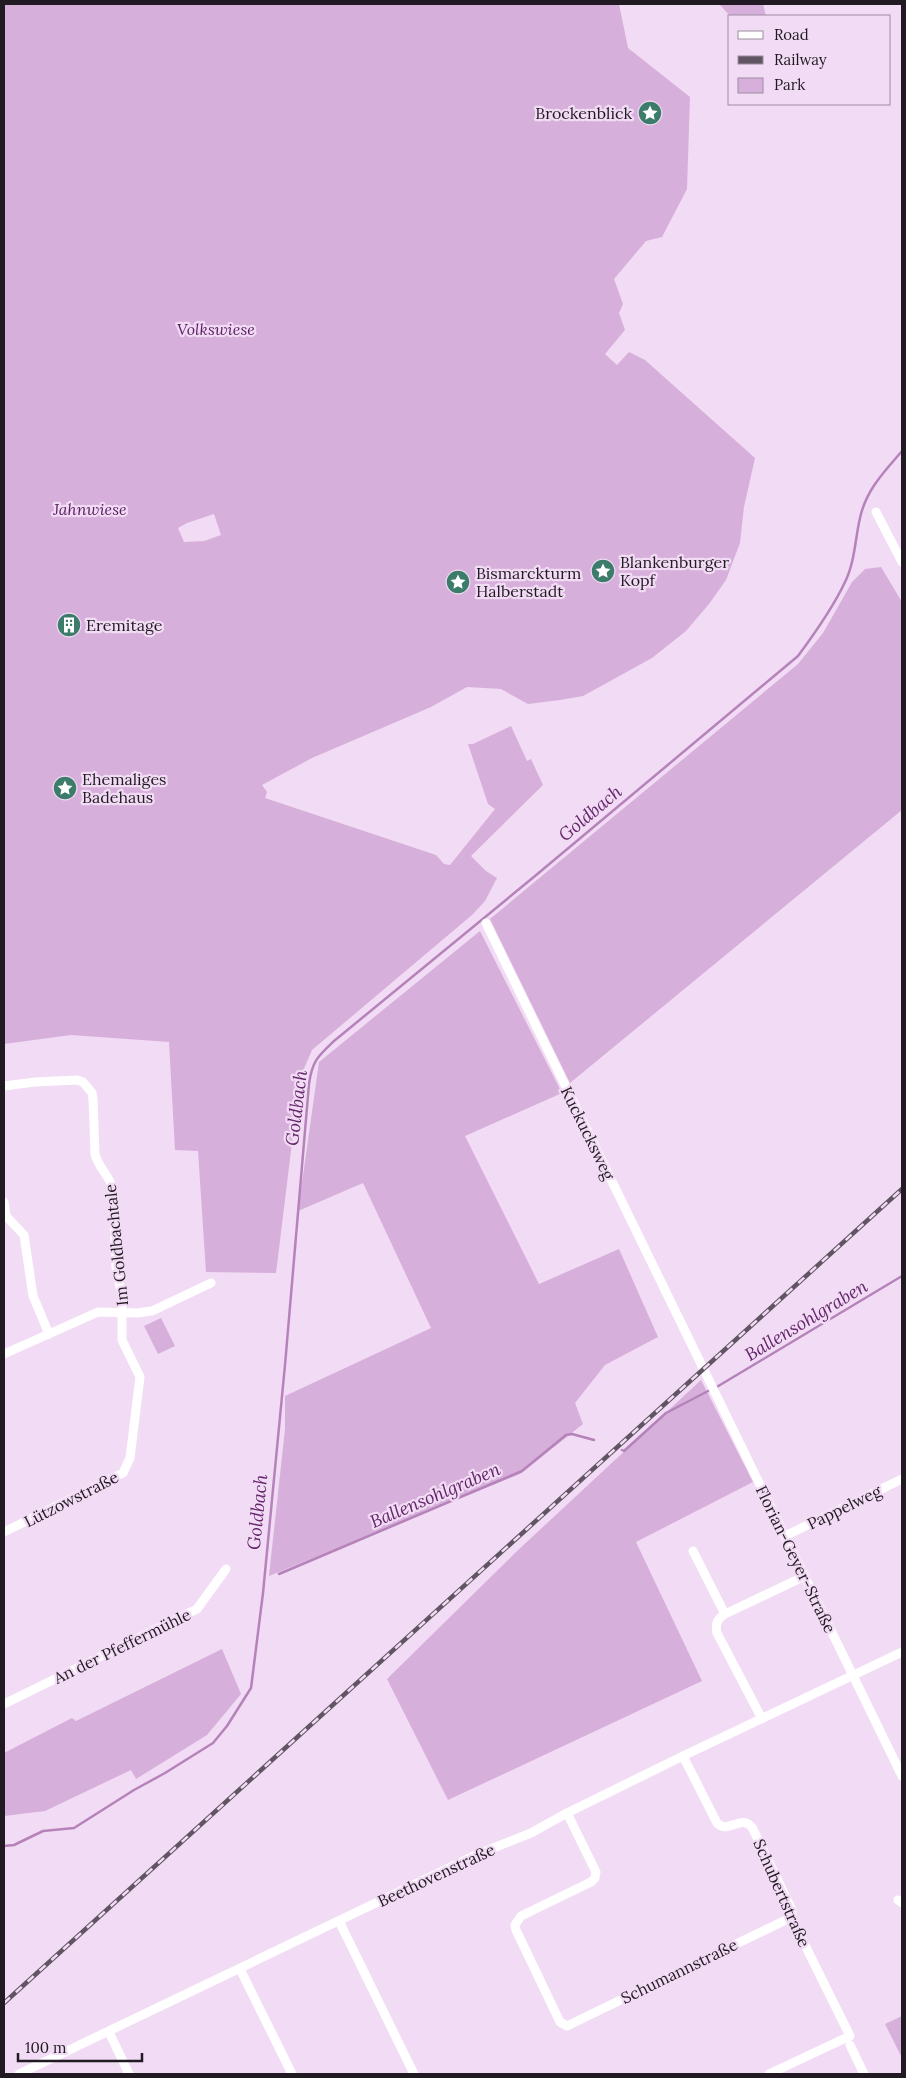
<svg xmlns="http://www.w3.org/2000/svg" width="906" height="2078" font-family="Lora,serif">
	<rect width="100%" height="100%" fill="#f2dbf4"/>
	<g fill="#d7afdb" fill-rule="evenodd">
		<path d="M4,4H619L628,48L690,97L687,189L662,237L646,241L614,279L623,304L619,313L625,330L605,354L617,365L629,352L645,360L755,458L744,507L740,543L726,580L709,604L686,631L652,658L583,696L560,700L528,704L501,689L467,687L431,707L312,758L262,785L267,792L265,798L436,855L444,864L450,865L495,809L488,804L468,744H473L511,726L527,761L531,759L543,785L471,856L486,871L497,878L485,901L472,915L312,1050L300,1078L276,1273L206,1272L198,1151L175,1150L169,1042L71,1035L4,1044ZM214,514L221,535L204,541L184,542L178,528L187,523Z"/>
		<path d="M719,4H763L766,16H730Z"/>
		<path d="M881,567L902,602V810L570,1083L490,919L798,664L823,633L852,582L865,569Z"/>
		<path d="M480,931L562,1093L465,1136L539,1284L619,1249L658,1337L605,1365L575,1403L583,1424L520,1474L269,1576L285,1429V1396L431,1328L363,1183L298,1211L319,1062Z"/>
		<path d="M161,1318L175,1346L158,1354L144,1326Z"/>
		<path d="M701,1380L753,1482L636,1542L702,1681L448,1800L387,1679L516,1552Z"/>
		<path d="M222,1649L241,1694L207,1735L136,1779L131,1770L45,1811L4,1816V1753L72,1718L76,1721Z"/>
		<path d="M902,2016V2058L885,2024Z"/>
	</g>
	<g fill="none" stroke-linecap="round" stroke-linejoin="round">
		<g stroke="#b583ba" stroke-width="2.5">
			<path d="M715,1388L902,1276"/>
			<path d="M622,1450L624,1451L666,1413L710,1390"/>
			<path d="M279,1574L522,1471L566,1435L572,1434L594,1440"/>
			<path d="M4,1846L14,1845L43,1831L74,1828L134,1790L165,1773L213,1743L227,1726L251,1688L263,1593L285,1365L309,1084C312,1061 318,1056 334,1041L535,876L798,656C815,633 833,608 845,582C855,562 855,539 860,518C866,490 884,472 902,451"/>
		</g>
		<g stroke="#fff" stroke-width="9">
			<path d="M876,512L902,562"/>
			<path d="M486,923L902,1776"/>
			<path d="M4,1086L35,1082L77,1080L83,1082L92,1093L93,1099L95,1154C98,1168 110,1175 113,1190L116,1268L122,1296V1340L140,1377L130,1458L123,1473L4,1532"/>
			<path d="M4,1202L6,1216L24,1235L33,1296L49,1334"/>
			<path d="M4,1354L98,1312L137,1313L152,1311L211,1283"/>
			<path d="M785,1536L902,1479"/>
			<path d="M693,1551L725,1614"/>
			<path d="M4,1704L197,1609L226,1569"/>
			<path d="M762,1719L717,1633C715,1624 717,1619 725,1614L805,1576"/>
			<path d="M683,1756L717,1823C729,1835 742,1812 753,1829L792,1910V1917L797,1929L850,2036L769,2074"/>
			<path d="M567,1813L596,1872L595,1878L591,1882L521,1916L515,1925L516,1930L560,2022L567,2026L792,1917"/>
			<path d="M898,1900L902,1903"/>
			<path d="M339,1921L414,2074"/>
			<path d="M240,1969L292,2074"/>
			<path d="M109,2032L129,2074"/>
			<path d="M850,2045L864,2074"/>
			<path d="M19,2074L478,1854L531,1833L567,1813L683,1756L902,1652"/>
		</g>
		<g stroke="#615563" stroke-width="4.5">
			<path id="rail" d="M4,2003L902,1189"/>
		</g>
		<use href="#rail" stroke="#f2dbf4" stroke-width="2.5" stroke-dasharray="8" stroke-linecap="butt"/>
	</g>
	<defs>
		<g id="sight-disc" transform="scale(1.25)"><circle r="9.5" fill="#3c7c6a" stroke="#f2dbf4"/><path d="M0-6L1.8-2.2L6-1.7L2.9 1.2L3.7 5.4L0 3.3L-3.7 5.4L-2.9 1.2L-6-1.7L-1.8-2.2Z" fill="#fff"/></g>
		<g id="building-disc" transform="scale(1.25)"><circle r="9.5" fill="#3c7c6a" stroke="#f2dbf4"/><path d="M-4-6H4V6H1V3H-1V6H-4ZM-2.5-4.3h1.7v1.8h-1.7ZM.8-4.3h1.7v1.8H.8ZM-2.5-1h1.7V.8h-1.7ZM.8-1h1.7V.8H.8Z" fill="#fff"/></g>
	</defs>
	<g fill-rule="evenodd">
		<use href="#sight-disc" x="650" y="113"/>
		<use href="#sight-disc" x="603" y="571"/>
		<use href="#sight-disc" x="458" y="582"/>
		<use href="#building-disc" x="69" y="625"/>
		<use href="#sight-disc" x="65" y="788"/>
	</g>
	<g text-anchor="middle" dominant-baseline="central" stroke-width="4.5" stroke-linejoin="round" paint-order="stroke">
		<g font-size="16" fill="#211a22" stroke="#f2dbf4" text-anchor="start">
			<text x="632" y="113" text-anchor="end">Brockenblick</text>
			<text x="620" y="562">Blankenburger<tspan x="620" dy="18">Kopf</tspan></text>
			<text x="476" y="573">Bismarckturm<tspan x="476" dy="18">Halberstadt</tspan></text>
			<text x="86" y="625">Eremitage</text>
			<text x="82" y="779">Ehemaliges<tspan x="82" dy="18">Badehaus</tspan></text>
		</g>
		<g font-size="16" font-style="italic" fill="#591d61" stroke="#f2dbf4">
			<text x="216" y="329">Volkswiese</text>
			<text x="90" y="509">Jahnwiese</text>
		</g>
		<g font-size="16" fill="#211a22" stroke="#f2dbf4">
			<text transform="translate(588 1133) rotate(64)">Kuckucksweg</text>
			<text transform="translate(116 1245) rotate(-96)">Im Goldbachtale</text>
			<text transform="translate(71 1499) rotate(-27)">Lützowstraße</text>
			<text transform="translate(844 1507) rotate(-26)">Pappelweg</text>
			<text transform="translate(796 1559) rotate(64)">Florian-Geyer-Straße</text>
			<text transform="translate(122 1646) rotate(-26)">An der Pfeffermühle</text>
			<text transform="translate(436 1875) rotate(-25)">Beethovenstraße</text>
			<text transform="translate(782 1893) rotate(66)">Schubertstraße</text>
			<text transform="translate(679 1971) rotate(-26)">Schumannstraße</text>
		</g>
		<g font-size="18" font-style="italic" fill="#63266a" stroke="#f2dbf4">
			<text transform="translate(590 813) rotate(-40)">Goldbach</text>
			<text transform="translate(296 1108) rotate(-83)">Goldbach</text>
			<text transform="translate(806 1320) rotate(-31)">Ballensohlgraben</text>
			<text transform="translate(435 1495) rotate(-23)">Ballensohlgraben</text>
			<text transform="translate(257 1512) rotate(-84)">Goldbach</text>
		</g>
	</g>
	<rect width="906" height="2078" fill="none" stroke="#211a22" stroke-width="10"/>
	<rect x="728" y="15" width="162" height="90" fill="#f2dbf4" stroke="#9e8ea0"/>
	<rect x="738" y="31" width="25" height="8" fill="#ffffff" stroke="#9e8ea0"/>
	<text x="774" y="40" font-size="15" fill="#211a22">Road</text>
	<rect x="738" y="56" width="25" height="8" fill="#615563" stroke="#9e8ea0"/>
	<text x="774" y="65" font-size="15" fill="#211a22">Railway</text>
	<rect x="738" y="78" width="25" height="15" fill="#d7afdb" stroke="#9e8ea0"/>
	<text x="774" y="90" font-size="15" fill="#211a22">Park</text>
	<path d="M18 2053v8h124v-8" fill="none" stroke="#211a22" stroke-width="2.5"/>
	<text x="25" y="2053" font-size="15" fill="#211a22" stroke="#f2dbf4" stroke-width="4" paint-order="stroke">100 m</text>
</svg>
